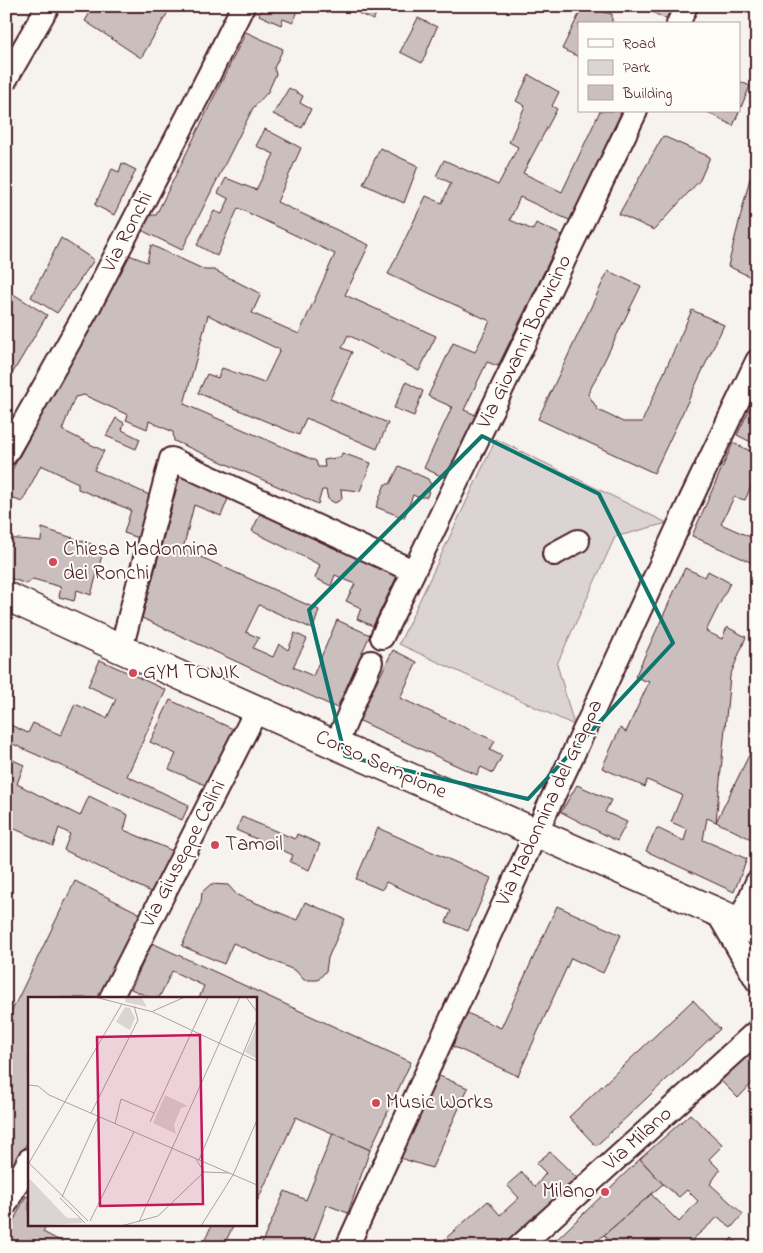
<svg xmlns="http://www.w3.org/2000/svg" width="763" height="1253" font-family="'Indie Flower',sans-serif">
	<rect width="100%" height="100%" fill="#f6f3ef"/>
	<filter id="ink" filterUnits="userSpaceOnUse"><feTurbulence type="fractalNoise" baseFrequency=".02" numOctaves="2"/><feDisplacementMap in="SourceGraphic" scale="10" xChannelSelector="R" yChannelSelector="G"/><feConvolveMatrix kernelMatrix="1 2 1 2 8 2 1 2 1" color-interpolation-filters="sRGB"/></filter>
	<g filter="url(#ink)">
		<path fill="#dcd4d2" stroke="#937a7e" d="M496,439L667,523L615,537L557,664L574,725L399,644Z"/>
		<g fill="#cbbfbe" stroke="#4a1f2b">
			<path d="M94,6H160L168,12L141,58L85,21Z"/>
			<path d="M263,6H300L293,23L283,19L281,25L259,15Z"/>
			<path d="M343,6H380L373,20Z"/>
			<path d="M583,6H605L603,12L612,14V24H579V57L562,49Z"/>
			<path d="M650,6H672L666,19L648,10Z"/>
			<path d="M418,18L437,27L422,63L400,52Z"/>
			<path d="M246,32L283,49L274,68L276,74L268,92L253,108L182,250L143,231L148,215H156Z"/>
			<path d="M529,75L559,92L552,106L557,109L523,173L562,192L600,111H617L621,113L571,221L520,197L510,220L533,230L536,223L562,235L498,366L487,362L464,410L476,415L445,478L424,468L452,407L428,396L453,343L475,352L490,321L388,274L426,196L442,203L451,183L436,176L444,160L498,185L518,147L509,142L525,106L516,101Z"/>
			<path d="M739,81L750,86L733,126L706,111H739Z"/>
			<path d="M289,88L303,96L300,103L311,109L302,128L273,114Z"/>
			<path d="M265,129L301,148L277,202L369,245L345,295L436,336L419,371L348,335L342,348L352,352L330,399L388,423L377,449L306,418L299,435L198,393L207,374L218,378L222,368L264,383L280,350L208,315L184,404L316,461L318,467H325L324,460L341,457L342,453L371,463L360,491L341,489L342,499L335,503L328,499L326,490H322L318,504L174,441L173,432L149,421L147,429L126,420L128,415L84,395L75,397L62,430L104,451L94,470L156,498L145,540L124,533L131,510L78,489V483L41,465L22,502L6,496V481L70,362L124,253L147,262L151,245L205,270H214L261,294L252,313L299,334L335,254L238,208L217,256L197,245L214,211L222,214L229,199L218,193L226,178L256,190L274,154L256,146Z"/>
			<path d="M663,136L710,157L700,180L654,230L619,214Z"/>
			<path d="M380,148L418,166L404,203L363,184Z"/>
			<path d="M122,163L136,170L114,215L95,205L112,169L119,172Z"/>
			<path d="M750,178L757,181V280L728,266Z"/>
			<path d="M61,238L94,260L57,313L31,297Z"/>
			<path d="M608,271L641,286L588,394L598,410L623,422H642L692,310L724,325L654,473L538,419Z"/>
			<path d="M10,292L47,315L12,374L6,370V298Z"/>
			<path d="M406,382L423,391L414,416L394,408Z"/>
			<path d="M757,394V445L737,435Z"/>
			<path d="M116,418L124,423L122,430L140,439L136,449L106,436Z"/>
			<path d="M733,443L757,454V483L753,482L745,500L734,497L721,524L757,540V565L692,536Z"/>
			<path d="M399,466L428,479L431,485L427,497H417L413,495L404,518L376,507L385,484H390Z"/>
			<path d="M181,472L230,494L221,516L194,505L183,549L319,610L313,629L259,605L246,632L259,638L253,648L273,657L279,644L288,650L295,633L307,639L293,667L313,676L337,620L370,635L337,708L142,618Z"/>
			<path d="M262,510L399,572L373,626L357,619L361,608L346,601L355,584L335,575L331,586L315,578L320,565L252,531Z"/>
			<path d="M42,528L104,548L91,595L77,590L74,601L59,597L61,587L33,579L27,584L9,578L6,575V538L41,541Z"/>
			<path d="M685,568L705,577L708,571L730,583L706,631L722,639L727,627L746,637L730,676L716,822L707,818L703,840L747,859L734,892L646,851L657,828L684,841L687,829L671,822L682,795L647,780L645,787L602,768L620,728L626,732L649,682L635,677Z"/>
			<path d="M393,650L417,662L400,698L495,741L490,750L502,756L493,773L481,767L477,775L358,720Z"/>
			<path d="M757,651V674L752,672L753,657Z"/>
			<path d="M100,660L166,690L127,776L189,805L182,820L6,741V723L28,733L33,723L61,735L75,704L107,718L116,699L88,686Z"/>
			<path d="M170,700L233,729L207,786L169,769L176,754L150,742Z"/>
			<path d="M757,739V842L716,822Z"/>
			<path d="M6,757L24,765L17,784L80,816L89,796L128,815L124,830L173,851L151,892L64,850L70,834L59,828L53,846L6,825Z"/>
			<path d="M577,785L611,800L605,812L627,822L617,841L561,812Z"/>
			<path d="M242,817L295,839L297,834L320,844L309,870L290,862L293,855L236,830Z"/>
			<path d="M378,828L491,878L468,931L446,922L451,911L386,882L382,890L356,879Z"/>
			<path d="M75,881L141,914L99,998H29V1139L6,1184V1023Z"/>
			<path d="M211,884L228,885L237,895L297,920L305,902L345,919L328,958L326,971L318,980H304L296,971L233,943L224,964L182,946L201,902L202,892Z"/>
			<path d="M557,906L621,935L603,973L571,958L518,1076L452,1046L467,1013L501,1028Z"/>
			<path d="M152,943L411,1062L370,1150L296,1117L255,1206V998H199L204,986L172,971L159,998H151L131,989Z"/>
			<path d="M693,1000L720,1029L596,1146L569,1117Z"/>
			<path d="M757,1046V1078L738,1098L721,1081Z"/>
			<path d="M437,1075L468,1088L432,1168L400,1158Z"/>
			<path d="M690,1114L723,1145L709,1159L720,1170L710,1184L743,1214L731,1228L718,1217L692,1240L693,1247H674L673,1245L671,1247H616L604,1235L651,1194L679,1222L698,1201L687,1190L679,1197L663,1184L640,1159Z"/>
			<path d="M333,1133L370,1150L348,1213L327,1205L311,1247H260L285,1191L306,1200Z"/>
			<path d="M550,1152L577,1178L504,1247H438L437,1246L488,1201L500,1215L519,1198L507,1185L522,1172L535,1187L546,1173L536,1163Z"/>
			<path d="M640,1159L663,1184L590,1247H549Z"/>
			<path d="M26,1196L29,1197V1224H47L43,1232L64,1243L62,1247L6,1246V1236Z"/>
			<path d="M212,1224H234L223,1247H202Z"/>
			<path d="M732,1238L739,1245L738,1247H724Z"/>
		</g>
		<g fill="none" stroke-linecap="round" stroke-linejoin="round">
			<g stroke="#4a1f2b" stroke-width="26">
				<g id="minor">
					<path d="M678,24L686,6"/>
					<path d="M6,79L48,6"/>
					<path d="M6,454L90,305L208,77L243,6"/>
					<path d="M554,554L578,541"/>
					<path d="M382,637L636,111"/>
					<path d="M121,649L171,459L413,571"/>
					<path d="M336,745L371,662"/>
					<path d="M717,912L757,981"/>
					<path d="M739,923L757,882"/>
					<path d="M111,998L257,709"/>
					<path d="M6,1204L29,1160"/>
					<path d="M347,1247L536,833L590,718L690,501L757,361"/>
					<path d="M519,1247L757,1031"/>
				</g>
			</g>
			<g stroke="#4a1f2b" stroke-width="31">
				<path id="major" d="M6,596L121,649L336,745L717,912L757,931"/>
			</g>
			<use href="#minor" stroke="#fdfcf7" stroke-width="22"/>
			<use href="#major" stroke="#fdfcf7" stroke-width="28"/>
		</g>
	</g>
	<path fill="none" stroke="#0f766e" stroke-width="4" stroke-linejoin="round" d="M482,436L599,494L673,643L528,799L345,756L309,610Z"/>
	<g fill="#d1495b" stroke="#fdfcf7" stroke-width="2">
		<circle cx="53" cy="562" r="5"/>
		<circle cx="133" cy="673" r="5"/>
		<circle cx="215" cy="845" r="5"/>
		<circle cx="376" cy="1103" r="5"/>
		<circle cx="605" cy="1192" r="5"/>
	</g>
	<g text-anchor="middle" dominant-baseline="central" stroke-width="4" stroke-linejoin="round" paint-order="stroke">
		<g font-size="21" fill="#4a1f2b" stroke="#fdfcf7">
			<text transform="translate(128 232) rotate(-63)">Via Ronchi</text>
			<text transform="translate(525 342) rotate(-64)">Via Giovanni Bonvicino</text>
			<text transform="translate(381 765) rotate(24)">Corso Sempione</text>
			<text transform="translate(550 803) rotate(-65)">Via Madonnina del Grappa</text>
			<text transform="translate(184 854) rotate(-63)">Via Giuseppe Calini</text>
			<text transform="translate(638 1139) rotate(-42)">Via Milano</text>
		</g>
		<g font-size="21" fill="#4a1f2b" stroke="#fdfcf7" text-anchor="start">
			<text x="63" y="550">Chiesa Madonnina<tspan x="63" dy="24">dei Ronchi</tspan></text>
			<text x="143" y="673">GYM TONIK</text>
			<text x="225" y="845">Tamoil</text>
			<text x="386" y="1103">Music Works</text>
			<text x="595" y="1192" text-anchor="end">Milano</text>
		</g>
	</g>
	<g transform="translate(28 997)">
		<rect width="229" height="229" fill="#f6f3ef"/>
		<path d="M98,0H113L119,10L97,5ZM97,10L102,11L107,21L102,33L88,25ZM229,29V62L217,55ZM137,98L160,109L153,111L146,128L148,137L125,126ZM0,180L39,221H52L55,226L0,229Z" fill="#dcd4d2"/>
		<path fill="none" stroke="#b19ea1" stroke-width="1" d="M67,0L125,15L229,64M218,0L229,15M125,14L157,0M0,88L10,89L21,98L229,188M63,116L110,23L106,9M122,125L180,0M87,127L93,102L126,116M168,162L176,175M171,163L229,23M0,165L60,224M1,166L94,7M34,200L70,120M32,201L57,226M62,224L106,135M111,225L212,0M93,229L130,219L176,175L201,176M173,229L205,178L229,123"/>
		<path fill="#c2185b" fill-opacity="0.15" stroke="#c2185b" stroke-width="2.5" d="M172,38L175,207L72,209L69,40Z"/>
		<rect width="229" height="229" fill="none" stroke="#4a1f2b" stroke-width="2.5"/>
	</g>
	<rect width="763" height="1253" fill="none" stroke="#fdfcf7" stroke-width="25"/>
	<rect x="12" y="12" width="738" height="1228" fill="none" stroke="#4a1f2b" stroke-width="2" filter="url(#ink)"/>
	<rect x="578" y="22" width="162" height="90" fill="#fdfcf7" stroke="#b5a4a5"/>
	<rect x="588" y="39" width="25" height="8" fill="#fdfcf7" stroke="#b5a4a5"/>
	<text x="623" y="48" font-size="15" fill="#4a1f2b">Road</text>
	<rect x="588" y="60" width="25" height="15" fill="#dcd4d2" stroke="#b5a4a5"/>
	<text x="623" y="72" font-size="15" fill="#4a1f2b">Park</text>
	<rect x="588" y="85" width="25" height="15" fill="#cbbfbe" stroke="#b5a4a5"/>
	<text x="623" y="98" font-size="15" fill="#4a1f2b">Building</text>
</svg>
